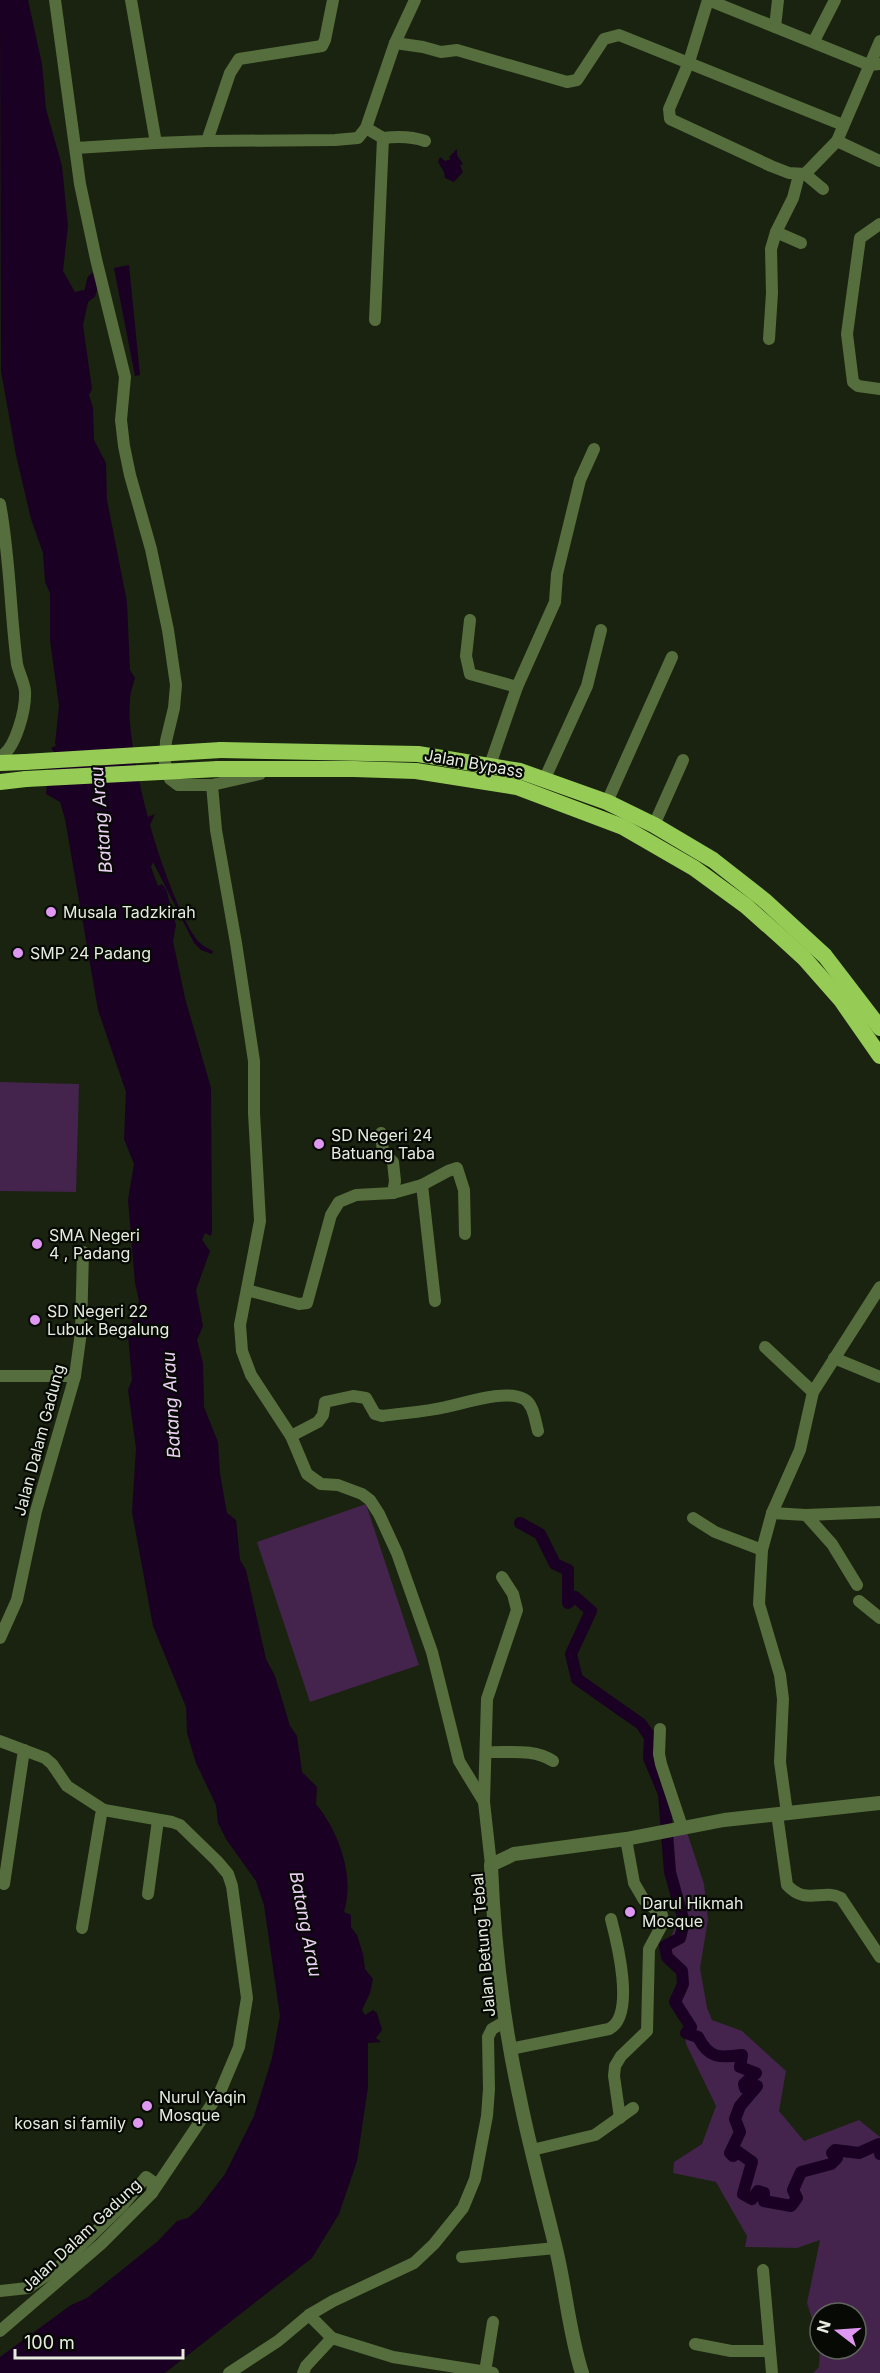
<svg xmlns="http://www.w3.org/2000/svg" width="880" height="2373" font-family="Inter,sans-serif">
	<rect width="100%" height="100%" fill="#19230f"/>
	<g fill="#44244c">
		<path d="M0,1082L79,1084L76,1192L0,1191Z"/>
		<path d="M366,1504L419,1665L310,1702L257,1542Z"/>
		<path d="M684,1823L704,1884L708,1920L700,1968L707,2008L712,2020L742,2031L786,2071L779,2111L804,2141L859,2120L880,2137V2373H813L819,2367L820,2349H856V2313H820V2343L807,2303L820,2240L797,2248L745,2247L747,2236L716,2182L673,2173L674,2162L702,2144L716,2106L686,2044L677,1962L663,1954L677,1924L660,1824Z"/>
	</g>
	<g fill="#1a0022">
		<path d="M0,0H28L42,64L46,109L62,166L68,226L63,271L75,292L83,290L82,298L90,293L83,325L92,389L89,395L93,408L94,440L106,463L107,500L127,602L130,670L135,678C133,685 130,693 130,701C127,731 140,788 148,817L155,814L150,825C157,851 182,925 200,943C203,946 209,949 213,951L212,954L201,950L194,943L153,862L151,867L158,886L162,884L166,889L176,925L173,941L185,998L211,1088L212,1231L211,1236L205,1233L202,1240L210,1251L196,1290L203,1326L197,1340L203,1363L204,1407L218,1442L220,1474L227,1513L236,1520L240,1560L246,1570L266,1659L275,1676L290,1726L297,1736L302,1772L317,1787L316,1804C339,1832 355,1876 344,1912L351,1915V1927L357,1935L363,1954L365,1969L373,1979L370,1993L362,2010L365,2015L373,2010L377,2013L382,2030L376,2038L381,2042L368,2043V2087L357,2161L339,2214L312,2258L165,2373H0V2357L71,2305L87,2298L158,2241L177,2221L188,2218L199,2208L225,2174L254,2116L272,2058L280,2016L264,1905L256,1881L226,1839L218,1823L216,1805L196,1763L187,1733L186,1707L153,1626L132,1512L136,1448L128,1390L132,1380L128,1335L139,1301L135,1283L128,1200L134,1164L124,1139L126,1092L98,1010L65,819L60,802L46,794L49,764L55,754L51,748L57,745L55,744L59,706L50,640V593L45,582L43,553L31,519L16,455L1,371Z"/>
		<path d="M457,149V155L463,164L460,165L463,172L454,182L445,178L444,172L438,162L440,157L445,161L451,159L449,157Z"/>
		<path d="M129,265L140,375L135,376L114,268Z"/>
	</g>
	<g fill="none" stroke-linecap="round" stroke-linejoin="round">
		<g stroke="#1a0022" stroke-width="12">
			<path d="M78,302L90,293L93,280L98,276"/>
			<path d="M520,1523L540,1534L555,1564L568,1570V1603L575,1597L591,1611L571,1654L577,1679L641,1724L650,1737L649,1758L664,1794L670,1872L684,1922L680,1938L665,1946L667,1957L682,1971L683,1984L675,2002L691,2027L686,2033L698,2037C709,2059 720,2058 742,2055L740,2067L756,2073L744,2084L745,2088L757,2086L740,2106L735,2119L740,2132L730,2153L733,2156L738,2152L752,2162L743,2194L752,2199L758,2191L764,2193V2201L791,2206L797,2198L793,2190L801,2172L831,2164L837,2158L832,2153L835,2150L859,2153L879,2144L880,2154"/>
		</g>
		<g stroke="#566d3d" stroke-width="12">
			<path d="M55,0L80,184L96,259L125,377L121,420L124,446L130,475L151,549L168,630L176,685L174,708L166,741L165,763L170,779L178,785H212"/>
			<path d="M708,0L689,62L669,109L670,119L771,166L789,173L805,174L837,141L880,41"/>
			<path d="M708,0L869,65L880,64"/>
			<path d="M775,27L778,0"/>
			<path d="M814,41L835,0"/>
			<path d="M395,43L423,47L441,52L457,50L567,82L577,80L604,39L619,35L843,125"/>
			<path d="M366,128L383,138L375,320"/>
			<path d="M383,138C398,136 411,136 425,141"/>
			<path d="M207,141L335,140L358,138L366,128L395,43L415,0"/>
			<path d="M837,141L880,161"/>
			<path d="M156,143L207,141L230,73L239,59L322,46L325,40L333,0"/>
			<path d="M76,148L156,143L131,0"/>
			<path d="M805,174L823,189"/>
			<path d="M799,175L793,198L776,232L801,243"/>
			<path d="M880,224L860,238L847,334L853,382L858,386L880,389"/>
			<path d="M769,339L772,293L771,249L776,232"/>
			<path d="M0,504C10,557 10,611 17,664C19,673 24,682 25,691C26,708 16,749 0,757"/>
			<path d="M470,620L466,656L470,674L517,687"/>
			<path d="M490,765L517,687L555,602L557,574L580,480L594,449"/>
			<path d="M260,774L212,785L216,830L236,943L254,1061V1113L260,1221L240,1325L242,1351L251,1375L291,1436L307,1474L321,1484L338,1485L362,1494L370,1500L379,1514L397,1553L432,1652L459,1761L484,1802"/>
			<path d="M545,778L587,686L601,630"/>
			<path d="M607,802L672,657"/>
			<path d="M654,825L683,760"/>
			<path d="M381,1133L383,1152L393,1162L395,1181L393,1193"/>
			<path d="M422,1185L448,1171L457,1168L464,1190L465,1234"/>
			<path d="M247,1290L299,1304L307,1303L331,1215L339,1202L356,1195L393,1193L422,1185L435,1301"/>
			<path d="M765,1347L813,1392"/>
			<path d="M834,1358L880,1377"/>
			<path d="M0,1376H75"/>
			<path d="M291,1436L318,1422L323,1415L325,1402L353,1396L366,1398L375,1414L382,1416C403,1413 425,1412 446,1407C466,1403 505,1389 524,1399C534,1404 535,1421 538,1431"/>
			<path d="M772,1513L806,1515"/>
			<path d="M693,1518L715,1532L762,1550"/>
			<path d="M857,1585L832,1544L806,1515L880,1512"/>
			<path d="M859,1601L880,1618"/>
			<path d="M0,1638L17,1600L36,1511L75,1376L81,1332L83,1252"/>
			<path d="M660,1729L659,1754L661,1764L682,1827"/>
			<path d="M0,1741L45,1758L52,1764L67,1786L104,1810L172,1822L180,1825L217,1861L228,1874L232,1886L247,1998L239,2047L220,2092L152,2193L101,2244L0,2331"/>
			<path d="M486,1752C507,1753 534,1748 553,1761"/>
			<path d="M787,1813L780,1762L783,1699L780,1675L759,1604L762,1550L772,1513L800,1450L813,1392L880,1287"/>
			<path d="M777,1814L787,1885C806,1906 823,1888 841,1898L880,1957"/>
			<path d="M491,1865L484,1802L487,1699L517,1610L513,1594L502,1577"/>
			<path d="M4,1884L24,1750"/>
			<path d="M148,1894L158,1820"/>
			<path d="M82,1928L101,1815L104,1810"/>
			<path d="M510,2049L609,2029C636,2016 617,1942 611,1919"/>
			<path d="M620,2118L614,2076L615,2066L621,2056L647,2031L649,1949L663,1923L662,1915L644,1900L634,1883L626,1839"/>
			<path d="M532,2150L595,2135L633,2108"/>
			<path d="M462,2257L556,2248"/>
			<path d="M763,2270L772,2373"/>
			<path d="M0,2291L28,2288L60,2266L123,2205L146,2177L153,2182L152,2193"/>
			<path d="M309,2315L332,2338"/>
			<path d="M695,2344L731,2351H770"/>
			<path d="M485,2372L493,2322"/>
			<path d="M229,2373L278,2341L309,2315L333,2301L414,2263L434,2244L463,2208L475,2179L487,2116L489,2089L488,2037L492,2029L506,2021"/>
			<path d="M303,2373L306,2366L332,2338L393,2357L493,2373"/>
		</g>
		<path stroke="#566d3d" stroke-width="14" d="M582,2373C569,2333 566,2290 556,2249C544,2199 530,2149 520,2099C503,2022 494,1943 491,1865L514,1854L626,1839L724,1820L880,1803"/>
		<g stroke="#96cc56" stroke-width="16">
			<path d="M221,750L418,754L520,771L607,802L654,825L713,860L764,900L825,956L880,1028"/>
			<path d="M0,763L25,762"/>
			<path d="M218,769H354L416,771L517,787L623,827L694,868L746,906L781,937L804,958L841,1000L880,1056"/>
			<path d="M0,782L26,779"/>
		</g>
		<g stroke="#96cc56" stroke-width="16">
			<path d="M25,762L221,750"/>
			<path d="M26,779L218,769"/>
		</g>
	</g>
	<g fill="#df98f1" stroke="#070a04" stroke-width="2">
		<circle cx="51" cy="912" r="6"/>
		<circle cx="18" cy="953" r="6"/>
		<circle cx="319" cy="1144" r="6"/>
		<circle cx="37" cy="1244" r="6"/>
		<circle cx="35" cy="1320" r="6"/>
		<circle cx="630" cy="1912" r="6"/>
		<circle cx="147" cy="2106" r="6"/>
		<circle cx="138" cy="2123" r="6"/>
	</g>
	<g text-anchor="middle" dominant-baseline="central" stroke-width="4.5" stroke-linejoin="round" paint-order="stroke">
		<g font-size="16" fill="#e6ede0" stroke="#070a04">
			<text transform="translate(474 763) rotate(10)">Jalan Bypass</text>
			<text transform="translate(39 1440) rotate(-75)">Jalan Dalam Gadung</text>
			<text transform="translate(483 1945) rotate(-95)">Jalan Betung Tebal</text>
			<text transform="translate(81 2235) rotate(-43)">Jalan Dalam Gadung</text>
		</g>
		<g font-size="16" fill="#e6ede0" stroke="#070a04" text-anchor="start">
			<text x="63" y="912">Musala Tadzkirah</text>
			<text x="30" y="953">SMP 24 Padang</text>
			<text x="331" y="1135">SD Negeri 24<tspan x="331" dy="18">Batuang Taba</tspan></text>
			<text x="49" y="1235">SMA Negeri<tspan x="49" dy="18">4 , Padang</tspan></text>
			<text x="47" y="1311">SD Negeri 22<tspan x="47" dy="18">Lubuk Begalung</tspan></text>
			<text x="642" y="1903">Darul Hikmah<tspan x="642" dy="18">Mosque</tspan></text>
			<text x="159" y="2097">Nurul Yaqin<tspan x="159" dy="18">Mosque</tspan></text>
			<text x="126" y="2123" text-anchor="end">kosan si family</text>
		</g>
		<g font-size="18" font-style="italic" fill="#ecd0f4" stroke="#070a04">
			<text transform="translate(101 820) rotate(-95)">Batang Arau</text>
			<text transform="translate(171 1405) rotate(-93)">Batang Arau</text>
			<text transform="translate(306 1924) rotate(79)">Batang Arau</text>
		</g>
	</g>
	<g transform="translate(838 2331) rotate(287)"><circle r="28" fill="#070a04" stroke="#60655c" stroke-width="1.5"/>
	<path d="M0-4.5L10 22L0 15L-10 22Z" fill="#df98f1"/>
	<text y="-9" font-size="16" font-weight="bold" text-anchor="middle" fill="#e6ede0">N</text>
	</g>
	<path d="M15 2349v9h168v-9" fill="none" stroke="#e6ede0" stroke-width="3"/>
	<text x="24" y="2349" font-size="18" fill="#e6ede0" stroke="#070a04" stroke-width="4.5" paint-order="stroke">100 m</text>
</svg>
